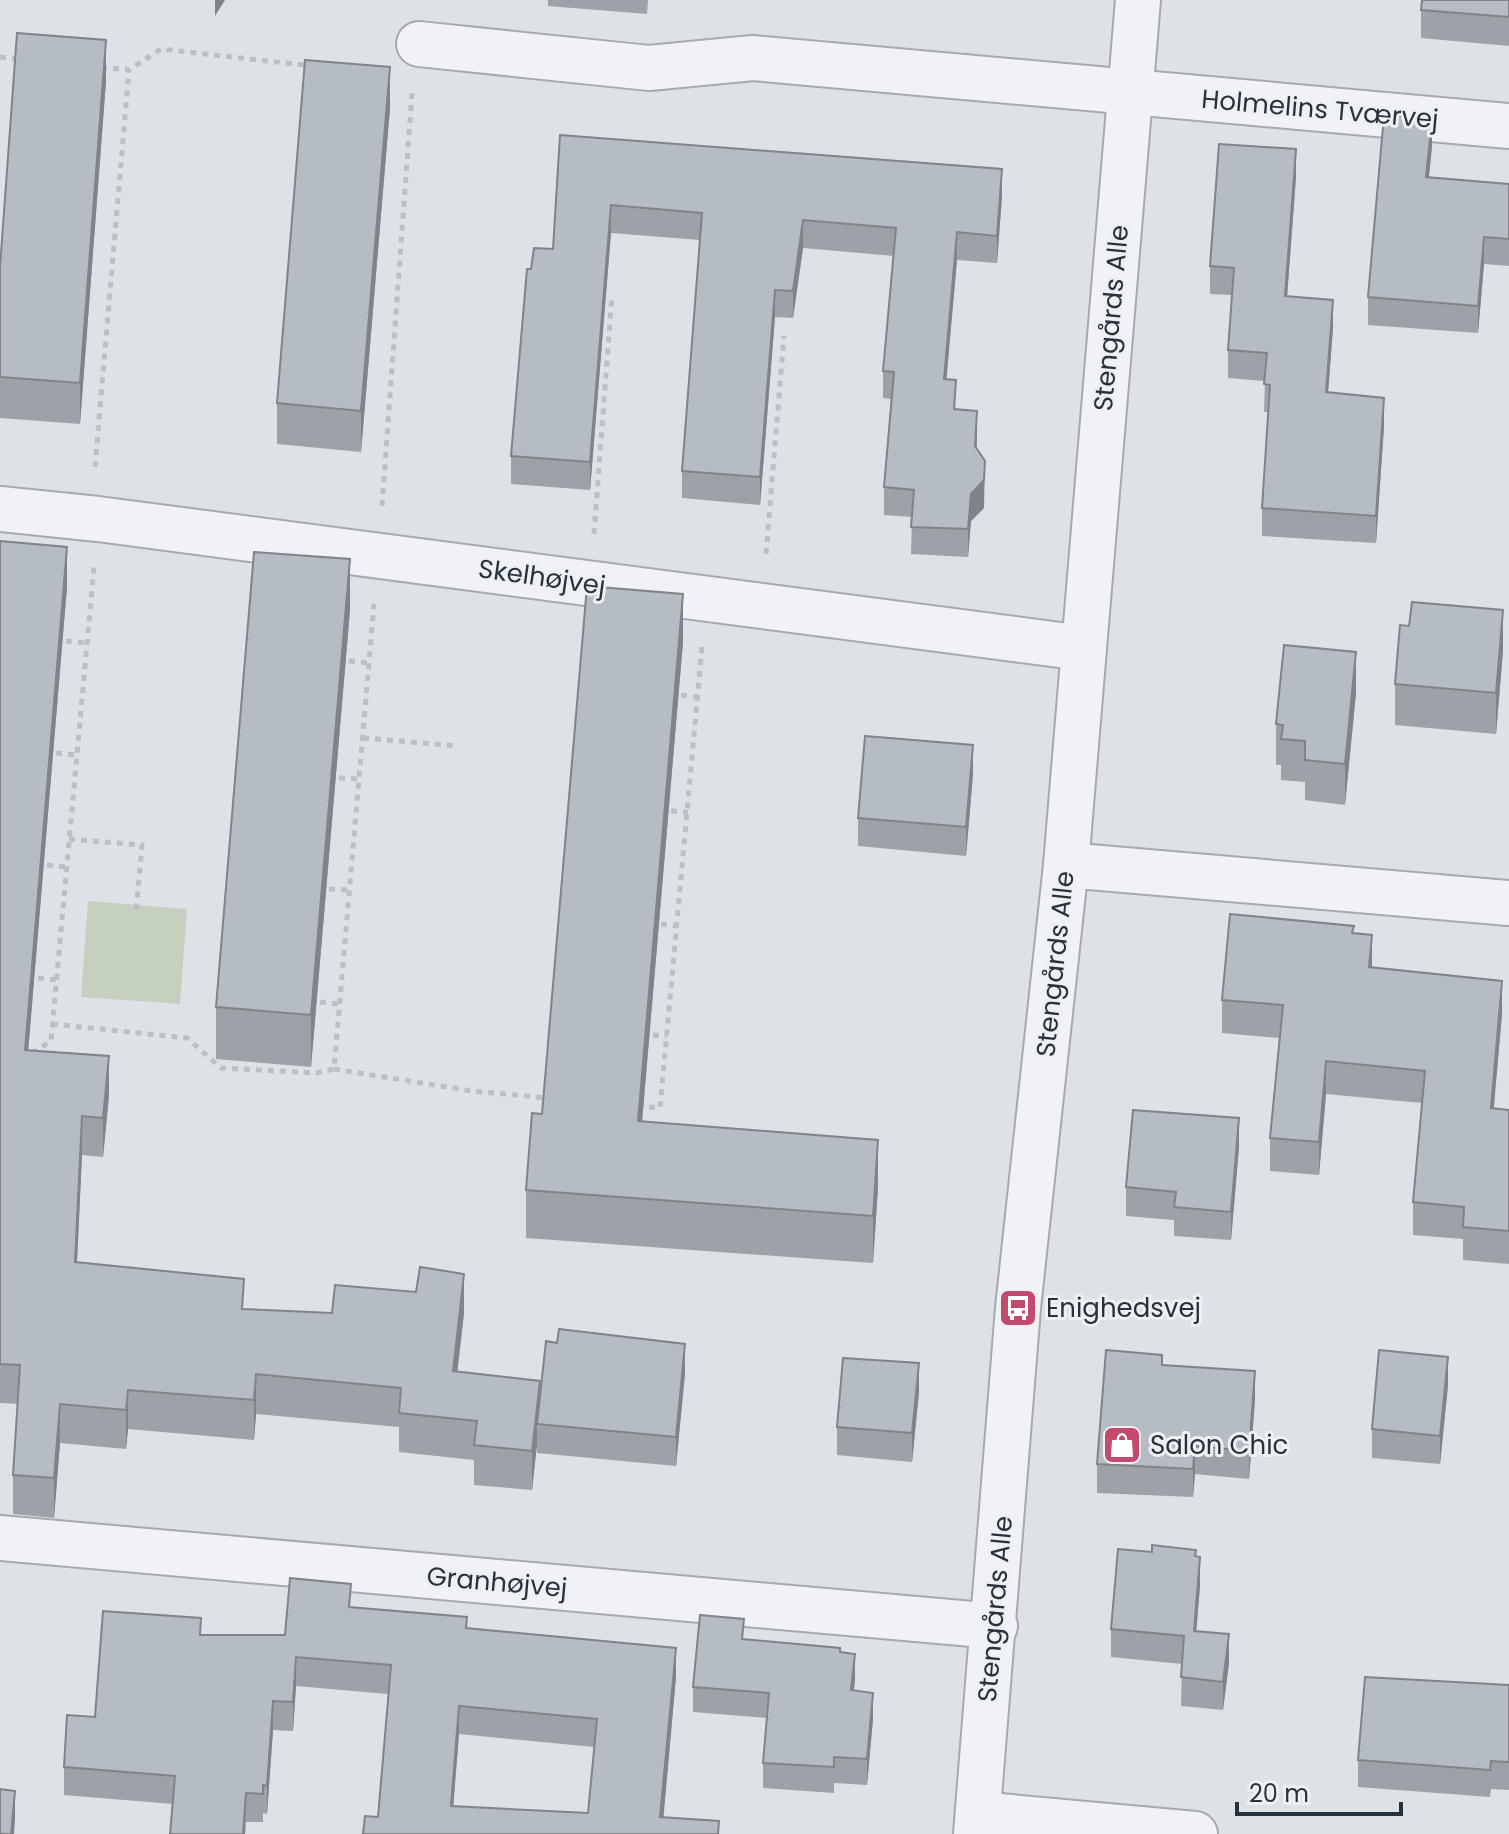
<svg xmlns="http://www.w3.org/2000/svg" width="1509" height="1834" font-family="Poppins,sans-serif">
	<rect width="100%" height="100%" fill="#dee2e6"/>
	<path fill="#c6d0bf" d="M88,901L187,909L180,1004L81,997Z"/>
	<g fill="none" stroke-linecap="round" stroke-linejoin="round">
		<g stroke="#a4aab0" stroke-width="48">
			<g id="minor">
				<path d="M419,44L649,68L753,58L1509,126"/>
				<path d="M0,509L98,519L1083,648"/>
				<path d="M1066,865L1509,903"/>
				<path d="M0,1538L995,1626"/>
				<path d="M978,1814L1195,1834"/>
			</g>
		</g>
		<g stroke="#a4aab0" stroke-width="48">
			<path id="tertiary" d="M976,1834L1018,1308L1066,865L1138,0"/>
		</g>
		<g stroke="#bcc0c5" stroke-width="5" stroke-dasharray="6 6" stroke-linecap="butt">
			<path d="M0,57L19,59"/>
			<path d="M101,67L129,70L161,49L312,66"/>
			<path d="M95,467L129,70"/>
			<path d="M382,506L412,93"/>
			<path d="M594,534L612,295"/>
			<path d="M766,554L784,336"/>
			<path d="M66,641L87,643"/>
			<path d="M349,661L369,663"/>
			<path d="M681,695L698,697"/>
			<path d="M363,738L459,746"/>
			<path d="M56,753L76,755"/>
			<path d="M339,778L359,779"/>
			<path d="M671,811L688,812"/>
			<path d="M69,839L142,845L136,913"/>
			<path d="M47,865L66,867"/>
			<path d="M329,889L349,890"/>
			<path d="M661,924L677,926"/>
			<path d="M38,978L57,980"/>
			<path d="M320,1002L339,1004"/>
			<path d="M52,1024L187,1038L221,1068L316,1073L334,1069L374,604"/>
			<path d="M653,1035L667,1036"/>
			<path d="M32,1053L51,1041L94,567"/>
			<path d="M334,1069L472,1091L548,1098"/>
			<path d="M637,1106L660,1108L702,647"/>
		</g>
		<use href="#minor" stroke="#f0f2f5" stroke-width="44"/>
		<use href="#tertiary" stroke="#f0f2f5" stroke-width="44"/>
	</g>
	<g fill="#9ca2a8" fill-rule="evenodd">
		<path d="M548,0H648L647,14L548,6Z"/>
		<path d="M1509,0V46L1421,38V10Z"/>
		<path d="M106,81L80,424L0,418V267Z"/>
		<path d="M390,108L361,452L277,444V403Z"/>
		<path d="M560,135L1002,196L997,263L957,260L946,379L956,409L977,439L976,449L984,508L971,521L968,557L911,554L912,517L884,515V487L891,399L883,398V371L894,256L803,248L793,318L775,317L760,505L682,498V471L700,240L611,233L590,490L511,484V456L531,269L553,249Z"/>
		<path d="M1432,146L1429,177L1509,184V266L1484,264L1478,333L1368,325V297Z"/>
		<path d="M1296,177L1287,297L1333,328L1328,392L1384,426L1376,543L1262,536V508L1269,412H1264L1265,381L1228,378V350L1232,295L1210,294V266Z"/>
		<path d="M0,541L67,587L28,1050L109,1095L103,1157L82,1155L77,1263L244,1309L332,1313H464L457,1371L540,1400L685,1373L676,1466L537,1453V1444L532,1490L474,1485V1460L399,1452V1427L256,1414L254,1440L128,1429L126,1449L60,1443L54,1518L13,1514V1475L18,1404L0,1403Z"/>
		<path d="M350,610L311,1067L216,1059V1007Z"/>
		<path d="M683,642L642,1121L878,1187L873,1263L526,1238V1190L542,1114Z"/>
		<path d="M1503,651L1496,734L1395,725V684Z"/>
		<path d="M1356,693L1345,805L1305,800V782L1281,780V765H1276V724Z"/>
		<path d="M973,774L966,856L858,846V818Z"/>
		<path d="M1354,933L1372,968L1502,1014L1493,1109L1509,1110V1264L1463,1260V1239L1413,1235V1202L1422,1103L1326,1094L1319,1175L1270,1171V1138L1279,1038L1222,1033V1000Z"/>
		<path d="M1239,1147L1231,1240L1174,1236V1220L1126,1216V1187Z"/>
		<path d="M1162,1365L1255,1399L1249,1479L1195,1474L1193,1497L1097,1493V1464Z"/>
		<path d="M1448,1385L1440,1464L1372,1458V1429Z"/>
		<path d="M919,1392L912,1462L837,1455V1427Z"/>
		<path d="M1196,1556L1200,1586L1196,1631L1229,1663L1223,1710L1181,1706L1182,1664L1111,1657V1629Z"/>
		<path d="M351,1607L467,1629L676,1677L663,1818L719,1834L378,1817L388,1694L296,1686L293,1731L273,1730L267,1814L263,1813V1822H246L245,1834H170L173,1804L64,1795V1767L95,1717L201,1635H285ZM459,1734L594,1747L588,1813L453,1806Z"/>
		<path d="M744,1639L840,1652L855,1679L854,1691L873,1719L867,1785L834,1783V1793L763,1788V1763L767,1718L693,1712V1687Z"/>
		<path d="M1509,1685V1790L1491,1789L1490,1797L1358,1787V1760Z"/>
	</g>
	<g fill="#7f8488">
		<path d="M215,0H225L215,16Z"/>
		<path d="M106,40V81L80,424V383Z"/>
		<path d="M390,67V108L361,452V411Z"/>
		<path d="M1432,119V146L1426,204V177Z"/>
		<path d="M1296,149V177L1285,324V296Z"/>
		<path d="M1002,169V196L997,263V236Z"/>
		<path d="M611,205V233L590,490V462Z"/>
		<path d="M803,220V248L793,318V291Z"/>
		<path d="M957,232V260L944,407V379Z"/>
		<path d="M1484,237V264L1478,333V306Z"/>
		<path d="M775,290V317L760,505V477Z"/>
		<path d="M1333,300V328L1326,419V392Z"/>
		<path d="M1384,398V426L1376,543V516Z"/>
		<path d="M977,411V439L975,474V446Z"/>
		<path d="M985,461L984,508L971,521L968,557V529L971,494Z"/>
		<path d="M67,547V587L25,1089V1050Z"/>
		<path d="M350,559V610L311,1067V1015Z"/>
		<path d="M683,594V642L638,1169V1121Z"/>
		<path d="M1503,610V651L1496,734V693Z"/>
		<path d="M1356,652V693L1345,805V764Z"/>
		<path d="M973,745V774L966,856V827Z"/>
		<path d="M1372,935V968L1369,967Z"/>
		<path d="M1502,981V1014L1491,1141V1108Z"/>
		<path d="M109,1056V1095L103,1157V1118Z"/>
		<path d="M1326,1061V1094L1319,1175V1142Z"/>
		<path d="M82,1116V1155L75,1302V1262Z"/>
		<path d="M1239,1118V1147L1231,1240V1212Z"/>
		<path d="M878,1140V1187L873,1263V1216Z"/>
		<path d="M464,1274V1313L453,1410V1371Z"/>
		<path d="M685,1344V1373L676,1466V1437Z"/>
		<path d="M1448,1357V1385L1440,1464V1436Z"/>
		<path d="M919,1363V1392L912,1462V1433Z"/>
		<path d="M1255,1371V1399L1249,1479V1451Z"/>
		<path d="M256,1374V1414L254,1440V1400Z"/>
		<path d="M540,1381V1420L537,1424V1444L532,1490V1451Z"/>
		<path d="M128,1390V1429L126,1449V1410Z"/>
		<path d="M60,1404V1443L54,1518V1478Z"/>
		<path d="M1195,1446V1474L1193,1497V1469Z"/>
		<path d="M1200,1557V1586L1194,1659V1631Z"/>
		<path d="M1229,1634V1663L1223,1710V1682Z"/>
		<path d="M676,1648V1677L662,1834L660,1817Z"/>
		<path d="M855,1654V1679L851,1716V1690Z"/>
		<path d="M296,1657V1686L293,1731V1702Z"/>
		<path d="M873,1693V1719L867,1785V1759Z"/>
		<path d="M273,1701V1730L267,1814V1786Z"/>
		<path d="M459,1706V1734L451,1834V1806Z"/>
		<path d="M15,1791V1819L14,1834H11Z"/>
		<path d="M246,1793L245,1834H243Z"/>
	</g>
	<g fill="#b5bcc3" stroke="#7f8488" stroke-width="2" fill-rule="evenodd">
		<path d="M1422,0H1509V17L1421,10Z"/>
		<path d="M17,33L106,40L80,383L0,377V267Z"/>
		<path d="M305,60L390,67L361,411L277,403Z"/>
		<path d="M1384,115L1432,119L1426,177L1509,184V239L1484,237L1478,306L1368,297Z"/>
		<path d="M560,135L1002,169L997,236L957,232L944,379L956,380L954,409L977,411L975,446L985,461L984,480L971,494L968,529L911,527L914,490L884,487L894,372L883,371L896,228L803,220L793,291L775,290L760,477L682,471L702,213L611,205L590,462L511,456L527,269H531L534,248L553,249Z"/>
		<path d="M1219,144L1296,149L1285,296L1333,300L1326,392L1384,398L1376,516L1262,508L1270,385L1264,384L1267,353L1228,350L1234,268L1210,266Z"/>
		<path d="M0,541L67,547L25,1050L109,1056L103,1118L82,1116L75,1262L244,1279L242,1309L332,1313L335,1285L416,1292L420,1267L464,1274L453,1371L540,1381L532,1451L474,1445L477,1421L399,1413L401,1388L256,1374L254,1400L128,1390L126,1410L60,1404L54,1478L13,1475L20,1365L0,1364Z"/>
		<path d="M254,552L350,559L311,1015L216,1007Z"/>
		<path d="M587,586L683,594L638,1121L878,1140L873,1216L526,1190L532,1113L542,1114Z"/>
		<path d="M1412,602L1503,610L1496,693L1395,684L1400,625L1409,626Z"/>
		<path d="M1284,645L1356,652L1345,764L1305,760V741L1281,739L1283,725L1276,724Z"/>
		<path d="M865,736L973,745L966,827L858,818Z"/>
		<path d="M1230,914L1354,926L1352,933L1372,935L1369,967L1502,981L1491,1108L1509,1110V1231L1463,1227L1464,1207L1413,1202L1425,1071L1326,1061L1319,1142L1270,1138L1283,1005L1222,1000Z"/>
		<path d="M1133,1110L1239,1118L1231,1212L1174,1207L1176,1192L1126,1187Z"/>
		<path d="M559,1329L685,1344L676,1437L537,1424L546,1341L557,1343Z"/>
		<path d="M1106,1350L1162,1355V1365L1255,1371L1249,1451L1195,1446L1193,1469L1097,1464Z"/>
		<path d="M1379,1350L1448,1357L1440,1436L1372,1429Z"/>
		<path d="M843,1358L919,1363L912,1433L837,1427Z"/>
		<path d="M1152,1545L1196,1550L1195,1556L1200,1557L1194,1631L1229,1634L1223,1682L1181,1677L1184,1636L1111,1629L1118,1549L1152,1552Z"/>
		<path d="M290,1578L351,1584L349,1607L467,1617L466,1628L676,1648L660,1817L719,1821L718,1834H363L365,1816L378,1817L391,1665L296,1657L293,1702L273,1701L267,1786L263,1785V1794L246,1793L243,1834H170L175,1776L64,1767L67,1715L95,1717L103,1611L201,1618L200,1635H285ZM459,1706L597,1719L588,1813L451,1806Z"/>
		<path d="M700,1615L744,1619L742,1639L840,1648V1652L855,1654L851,1690L873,1693L867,1759L834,1757V1767L763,1763L769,1693L693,1687Z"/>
		<path d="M1365,1677L1509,1685V1762L1491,1761L1490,1770L1358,1760Z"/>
		<path d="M0,1789L15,1791L11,1834H0Z"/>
	</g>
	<defs>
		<g id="bus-square" transform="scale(2)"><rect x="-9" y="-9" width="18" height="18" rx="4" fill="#c44a6d" stroke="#edf1f4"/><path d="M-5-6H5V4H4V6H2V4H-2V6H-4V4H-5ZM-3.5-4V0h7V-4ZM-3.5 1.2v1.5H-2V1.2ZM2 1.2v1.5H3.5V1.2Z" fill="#fff"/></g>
		<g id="shop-square" transform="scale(2)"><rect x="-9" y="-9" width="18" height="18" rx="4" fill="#c44a6d" stroke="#edf1f4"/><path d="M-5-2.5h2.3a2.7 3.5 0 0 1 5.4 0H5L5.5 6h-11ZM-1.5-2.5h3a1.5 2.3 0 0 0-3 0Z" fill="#fff"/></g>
	</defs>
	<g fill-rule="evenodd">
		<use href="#bus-square" x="1018" y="1308"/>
		<use href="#shop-square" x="1122" y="1445"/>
	</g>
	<g text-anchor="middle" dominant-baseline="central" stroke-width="6" stroke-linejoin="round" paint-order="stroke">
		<g font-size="26" fill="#28323c" stroke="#edf1f4">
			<text transform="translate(1320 109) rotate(5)">Holmelins Tværvej</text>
			<text transform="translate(1111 318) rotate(-85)">Stengårds Alle</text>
			<text transform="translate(542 577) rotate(8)">Skelhøjvej</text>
			<text transform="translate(1055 964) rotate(-84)">Stengårds Alle</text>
			<text transform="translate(497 1582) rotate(5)">Granhøjvej</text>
			<text transform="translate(995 1609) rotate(-85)">Stengårds Alle</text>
		</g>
		<g font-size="26" fill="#28323c" stroke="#edf1f4" text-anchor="start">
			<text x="1046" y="1308">Enighedsvej</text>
			<text x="1150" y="1445">Salon Chic</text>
		</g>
	</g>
	<path d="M1237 1802v12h164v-12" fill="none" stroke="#28323c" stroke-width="4"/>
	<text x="1249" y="1802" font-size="24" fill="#28323c" stroke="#edf1f4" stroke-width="6" paint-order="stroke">20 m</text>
</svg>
